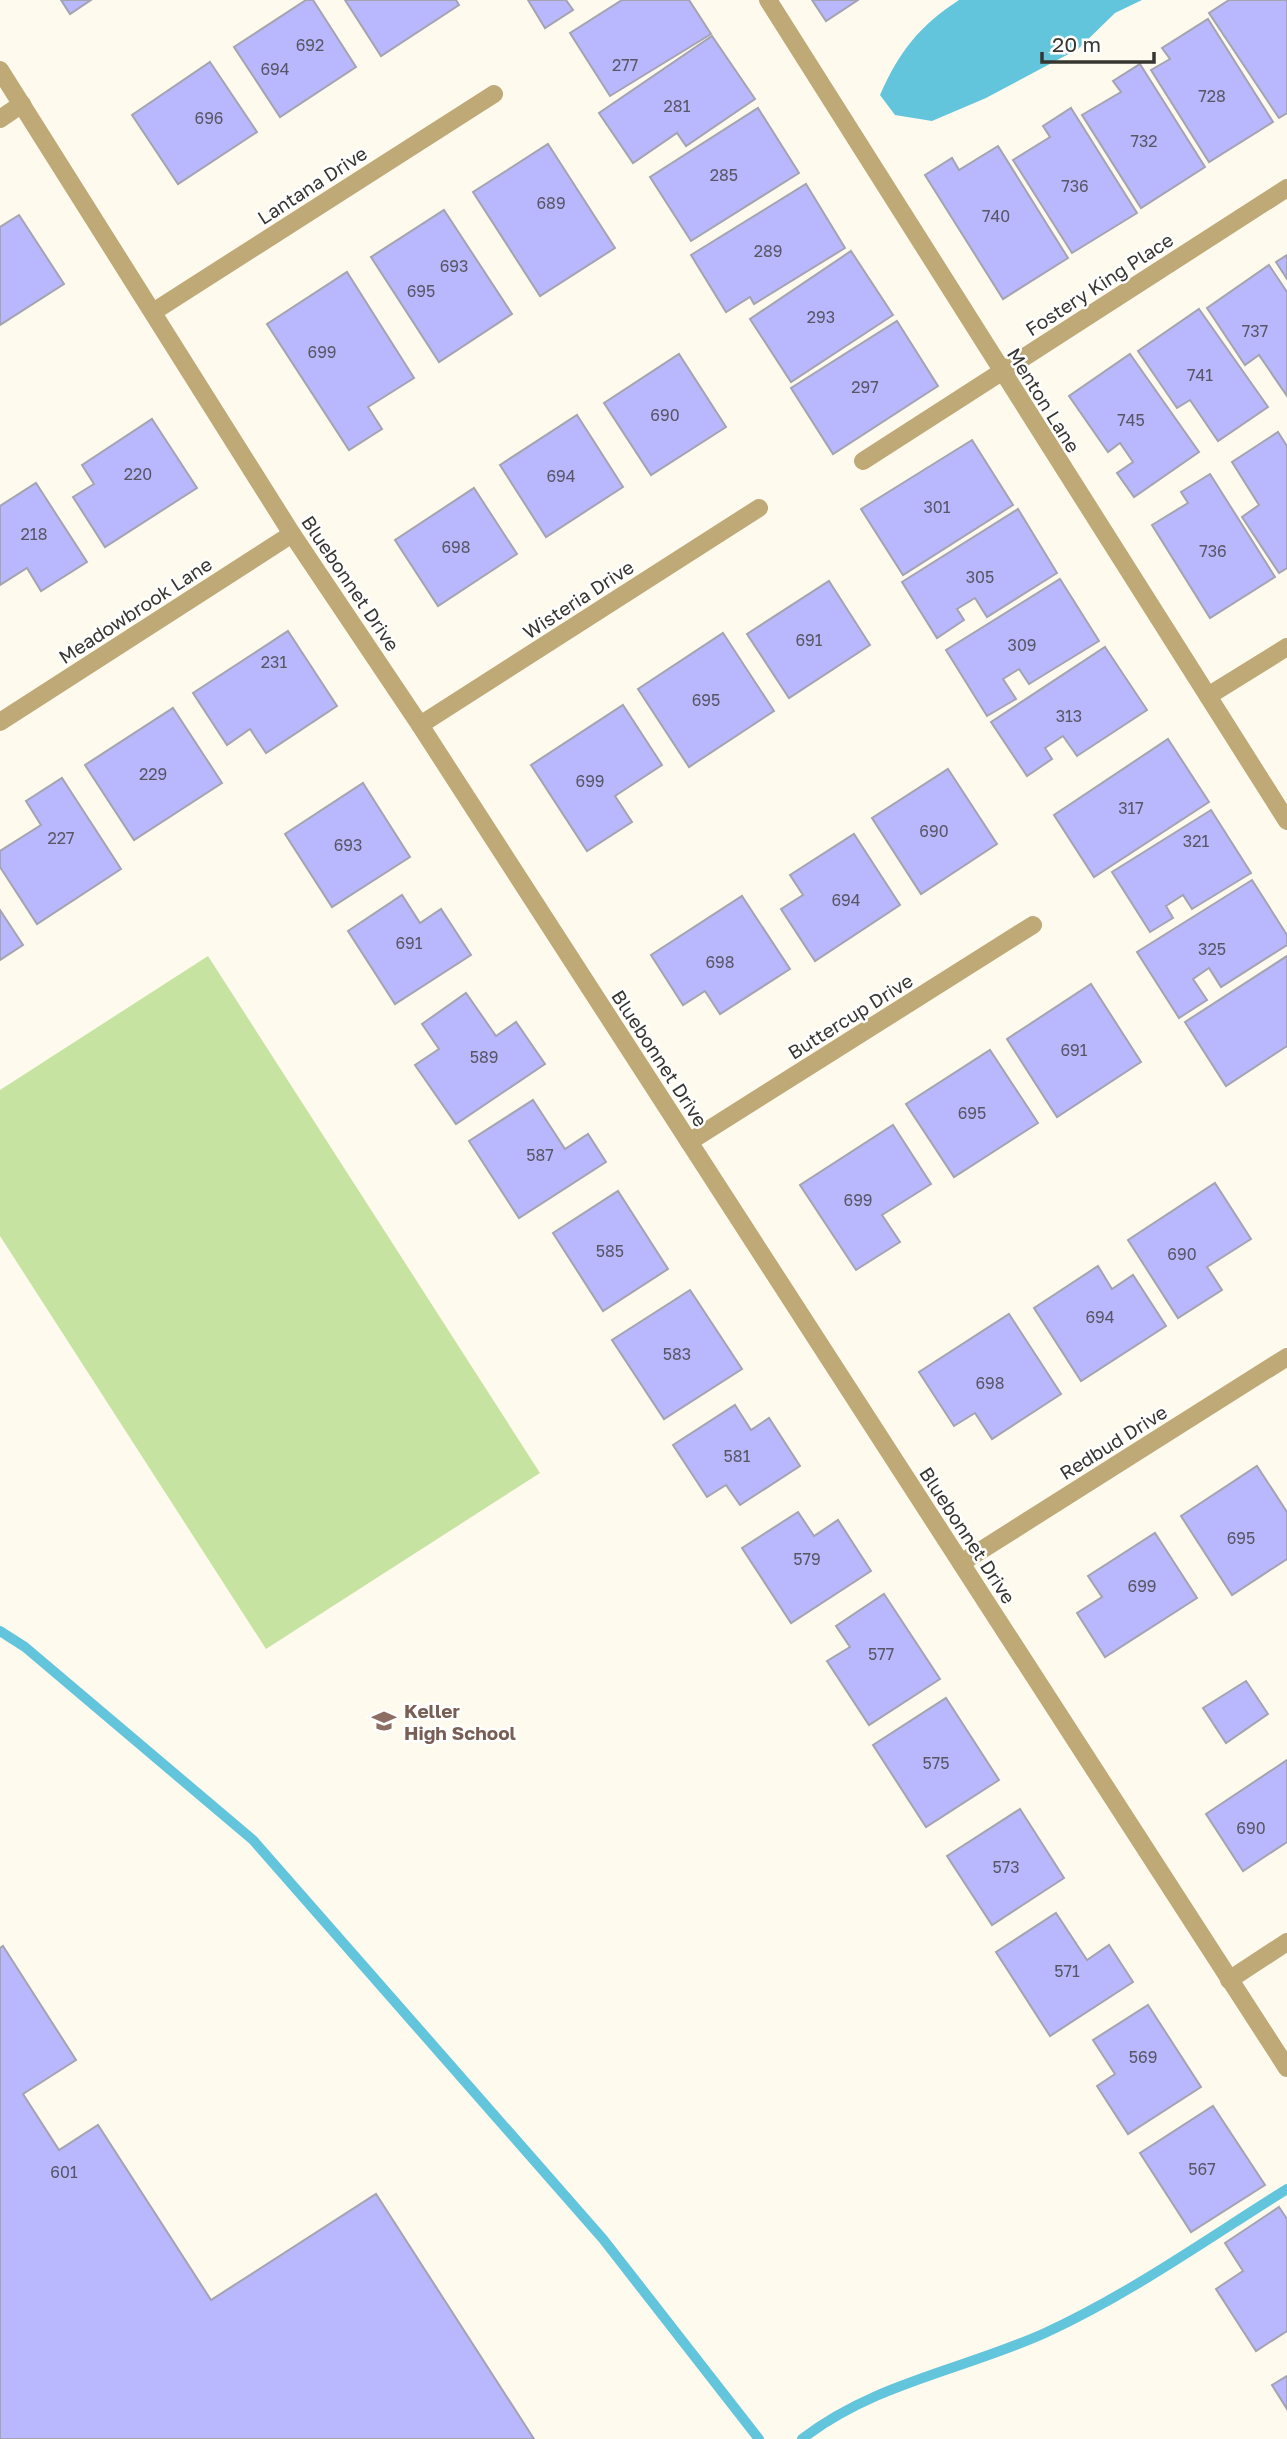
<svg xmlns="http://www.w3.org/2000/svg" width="1287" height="2439" font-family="'Golos Text',sans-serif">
	<rect width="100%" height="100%" fill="#fefaee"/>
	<path fill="#c7e3a1" d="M208,956L540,1473L266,1649L0,1236V1090Z"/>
	<path fill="#62c5db" d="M959,0H1142L1115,13L1078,49L986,98L932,121L895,115L880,95C899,52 919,26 959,0Z"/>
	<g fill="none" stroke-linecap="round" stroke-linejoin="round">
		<g stroke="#62c5db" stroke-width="10">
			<path d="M0,1631L25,1647L253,1840L603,2239L759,2439"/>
			<path d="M802,2439C874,2383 963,2370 1045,2333C1130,2294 1207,2239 1287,2189"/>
		</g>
	</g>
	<g fill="#b9b7fd" stroke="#a4a4b0" stroke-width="2">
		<path d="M61,0H91L70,14Z"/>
		<path d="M306,0H313L356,67L280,117L234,47Z"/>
		<path d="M345,0H456L459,5L381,56Z"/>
		<path d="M528,0H566L573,10L545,28Z"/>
		<path d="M622,0H689L711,34L610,96L570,33Z"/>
		<path d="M812,0H858L826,21Z"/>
		<path d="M1229,0H1287V113L1279,118L1209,13Z"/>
		<path d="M1208,19L1273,122L1209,162L1151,70L1170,59L1162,48Z"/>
		<path d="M712,36L755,99L686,146L677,133L633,163L599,113Z"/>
		<path d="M210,62L257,132L178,184L132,115Z"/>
		<path d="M1140,64L1205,167L1141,208L1082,115L1121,92L1113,81Z"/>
		<path d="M758,108L799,173L691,241L650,177Z"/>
		<path d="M1071,108L1137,213L1072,253L1013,160L1050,137L1043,126Z"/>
		<path d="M548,144L615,248L540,296L473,192Z"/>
		<path d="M998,146L1068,258L1003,299L925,175L952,158L959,170Z"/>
		<path d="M806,184L845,248L754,304L750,297L726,312L691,255Z"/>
		<path d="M444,210L512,314L439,362L371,257Z"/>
		<path d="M19,215L64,284L0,325V227Z"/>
		<path d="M851,251L893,315L791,382L750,319Z"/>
		<path d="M1287,255V279L1276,262Z"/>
		<path d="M1269,265L1287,292V396L1259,355L1245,365L1207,308Z"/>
		<path d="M347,272L414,378L368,407L382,429L349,450L267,324Z"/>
		<path d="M1199,309L1268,407L1218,441L1190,400L1177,408L1138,351Z"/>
		<path d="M897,321L938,386L833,454L791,388Z"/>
		<path d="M679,354L726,427L651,475L604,403Z"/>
		<path d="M1130,354L1199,452L1134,497L1117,473L1133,462L1120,443L1108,452L1069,396Z"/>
		<path d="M577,415L623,487L546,537L500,465Z"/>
		<path d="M152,419L197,488L105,547L73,497L94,484L82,465Z"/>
		<path d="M1278,432L1287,446V568L1279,573L1242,517L1259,505L1232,462Z"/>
		<path d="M972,440L1013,505L903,575L861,509Z"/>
		<path d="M1210,474L1275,577L1210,618L1152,525L1188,503L1181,492Z"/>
		<path d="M36,483L87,562L41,591L27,568L0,585V506Z"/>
		<path d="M474,488L517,554L438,606L395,540Z"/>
		<path d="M1018,509L1057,573L987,617L975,598L957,609L964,620L937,638L902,582Z"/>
		<path d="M1060,579L1099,641L1029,684L1019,669L1003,679L1016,699L987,716L946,650Z"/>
		<path d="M829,581L870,645L789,698L747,634Z"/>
		<path d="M288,631L337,706L266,753L250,729L227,745L193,693Z"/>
		<path d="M723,633L774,711L689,767L638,689Z"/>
		<path d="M1105,647L1147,710L1077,756L1063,736L1045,748L1052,759L1027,776L991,722Z"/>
		<path d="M623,705L662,765L615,796L632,822L587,851L531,765Z"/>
		<path d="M173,708L222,783L134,840L85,765Z"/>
		<path d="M1168,739L1209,802L1094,877L1054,815Z"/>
		<path d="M948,769L997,844L921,894L872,818Z"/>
		<path d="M62,778L121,869L37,924L0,867V851L41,825L26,801Z"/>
		<path d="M363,783L410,857L332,907L285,834Z"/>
		<path d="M1211,810L1251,873L1192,909L1183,895L1166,906L1173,918L1150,932L1112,872Z"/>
		<path d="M854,834L900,905L815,961L781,909L803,895L790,875Z"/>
		<path d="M1252,880L1287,935V945L1221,987L1209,968L1193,979L1207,1000L1179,1018L1137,952Z"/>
		<path d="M402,895L420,923L441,909L471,955L395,1004L348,931Z"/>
		<path d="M742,896L790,969L720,1014L705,991L683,1005L651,955Z"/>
		<path d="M0,910L23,945L0,960Z"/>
		<path d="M1287,956V1046L1226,1086L1185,1022Z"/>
		<path d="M1091,984L1141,1062L1057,1117L1007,1039Z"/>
		<path d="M466,993L496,1036L516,1022L545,1064L456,1124L415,1065L439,1049L422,1024Z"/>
		<path d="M990,1050L1038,1123L954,1177L906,1104Z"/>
		<path d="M533,1100L565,1149L588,1134L606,1162L519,1218L469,1141Z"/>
		<path d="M893,1125L931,1184L882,1215L900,1242L856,1270L800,1185Z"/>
		<path d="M1215,1183L1251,1239L1207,1267L1222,1290L1178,1318L1128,1240Z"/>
		<path d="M618,1191L668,1269L603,1311L553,1233Z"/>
		<path d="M1098,1266L1112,1289L1133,1275L1166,1326L1081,1381L1034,1308Z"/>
		<path d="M690,1290L742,1369L664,1419L612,1340Z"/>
		<path d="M1009,1314L1061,1394L992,1439L975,1413L954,1426L919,1372Z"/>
		<path d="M735,1405L751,1430L769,1418L800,1466L740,1505L726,1485L707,1497L673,1445Z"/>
		<path d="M1257,1466L1287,1512V1559L1232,1595L1181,1516Z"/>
		<path d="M798,1512L814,1536L838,1520L871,1571L791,1623L742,1548Z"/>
		<path d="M1155,1533L1197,1598L1105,1657L1077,1613L1102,1597L1088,1576Z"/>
		<path d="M884,1594L940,1679L869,1725L827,1661L850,1647L836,1626Z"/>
		<path d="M1246,1681L1268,1714L1226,1743L1203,1708Z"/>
		<path d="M946,1698L999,1780L926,1827L873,1745Z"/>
		<path d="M1287,1760V1842L1243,1871L1206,1814Z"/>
		<path d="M1020,1809L1064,1878L992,1925L947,1856Z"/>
		<path d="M1056,1913L1087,1960L1109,1945L1133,1982L1050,2036L996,1952Z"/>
		<path d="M3,1946L76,2060L23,2094L59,2150L98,2125L211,2300L376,2194L534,2439H0V1948Z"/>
		<path d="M1148,2005L1201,2087L1128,2134L1097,2086L1115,2074L1093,2040Z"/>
		<path d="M1213,2106L1265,2185L1191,2232L1140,2153Z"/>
		<path d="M1279,2207L1287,2219V2331L1256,2351L1216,2289L1243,2271L1225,2243Z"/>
		<path d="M1287,2376V2409L1272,2385Z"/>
	</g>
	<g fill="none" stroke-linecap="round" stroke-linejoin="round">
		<g stroke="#bea977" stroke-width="18">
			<path d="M768,0L1287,821"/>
			<path d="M0,70L292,534L420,725L1287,2068"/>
			<path d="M0,119L22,104"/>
			<path d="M153,312L494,94"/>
			<path d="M863,461L1287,188"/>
			<path d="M1208,696L1287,647"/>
			<path d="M0,722L292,534"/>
			<path d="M420,725L759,508"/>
			<path d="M689,1142L1033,925"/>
			<path d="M961,1563L1287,1357"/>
			<path d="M1229,1980L1287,1942"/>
		</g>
	</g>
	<defs>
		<g id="school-bare" transform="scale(1.89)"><path d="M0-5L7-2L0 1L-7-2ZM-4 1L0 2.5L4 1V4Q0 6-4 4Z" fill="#8d6e63" stroke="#fff" stroke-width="2.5" paint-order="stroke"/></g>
	</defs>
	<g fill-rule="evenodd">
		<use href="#school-bare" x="384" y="1721"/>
	</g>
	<g text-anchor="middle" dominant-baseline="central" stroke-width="5" stroke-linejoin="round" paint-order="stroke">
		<g font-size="16" fill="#585664">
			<text x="310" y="45">692</text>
			<text x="625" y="65">277</text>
			<text x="275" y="69">694</text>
			<text x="1212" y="96">728</text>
			<text x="677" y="106">281</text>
			<text x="209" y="118">696</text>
			<text x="1144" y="141">732</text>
			<text x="724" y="175">285</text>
			<text x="1075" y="186">736</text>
			<text x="551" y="203">689</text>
			<text x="996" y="216">740</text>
			<text x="768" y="251">289</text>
			<text x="454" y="266">693</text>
			<text x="421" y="291">695</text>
			<text x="821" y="317">293</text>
			<text x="1255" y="331">737</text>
			<text x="322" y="352">699</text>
			<text x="1200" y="375">741</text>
			<text x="865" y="387">297</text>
			<text x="665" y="415">690</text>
			<text x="1131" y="420">745</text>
			<text x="138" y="474">220</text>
			<text x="561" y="476">694</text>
			<text x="937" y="507">301</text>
			<text x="34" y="534">218</text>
			<text x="456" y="547">698</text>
			<text x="1213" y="551">736</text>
			<text x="980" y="577">305</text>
			<text x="809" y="640">691</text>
			<text x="1022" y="645">309</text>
			<text x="274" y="662">231</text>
			<text x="706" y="700">695</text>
			<text x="1069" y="716">313</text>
			<text x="153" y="774">229</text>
			<text x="590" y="781">699</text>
			<text x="1131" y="808">317</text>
			<text x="934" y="831">690</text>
			<text x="61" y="838">227</text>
			<text x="1196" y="841">321</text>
			<text x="348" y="845">693</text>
			<text x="846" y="900">694</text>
			<text x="409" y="943">691</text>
			<text x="1212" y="949">325</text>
			<text x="720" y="962">698</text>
			<text x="1074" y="1050">691</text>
			<text x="484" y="1057">589</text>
			<text x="972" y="1113">695</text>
			<text x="540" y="1155">587</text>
			<text x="858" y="1200">699</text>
			<text x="610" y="1251">585</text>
			<text x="1182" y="1254">690</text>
			<text x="1100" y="1317">694</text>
			<text x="677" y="1354">583</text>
			<text x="990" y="1383">698</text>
			<text x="737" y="1456">581</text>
			<text x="1241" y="1538">695</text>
			<text x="807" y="1559">579</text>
			<text x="1142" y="1586">699</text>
			<text x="881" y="1654">577</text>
			<text x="936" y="1763">575</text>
			<text x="1251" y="1828">690</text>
			<text x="1006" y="1867">573</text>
			<text x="1067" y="1971">571</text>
			<text x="1143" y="2057">569</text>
			<text x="1202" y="2169">567</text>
			<text x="64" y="2172">601</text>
		</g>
		<g font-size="19" fill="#373631" stroke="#fff">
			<text transform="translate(312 185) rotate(-33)">Lantana Drive</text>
			<text transform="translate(1099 284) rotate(-33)">Fostery King Place</text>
			<text transform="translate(1044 400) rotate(58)">Menton Lane</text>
			<text transform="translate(351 583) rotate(56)">Bluebonnet Drive</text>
			<text transform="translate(578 599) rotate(-33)">Wisteria Drive</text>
			<text transform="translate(135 610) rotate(-33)">Meadowbrook Lane</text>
			<text transform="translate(850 1016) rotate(-32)">Buttercup Drive</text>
			<text transform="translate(660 1058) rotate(57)">Bluebonnet Drive</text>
			<text transform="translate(1113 1442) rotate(-32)">Redbud Drive</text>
			<text transform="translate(968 1535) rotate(57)">Bluebonnet Drive</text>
		</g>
		<g font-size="19" font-weight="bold" fill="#785e54" stroke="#fff" text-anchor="start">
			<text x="404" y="1710">Keller<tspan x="404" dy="22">High School</tspan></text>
		</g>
	</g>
	<path d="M1042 52v10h112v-10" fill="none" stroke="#373631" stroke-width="3.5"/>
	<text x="1052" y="52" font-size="21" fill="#373631" stroke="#ffffff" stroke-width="5" paint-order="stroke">20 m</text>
</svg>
